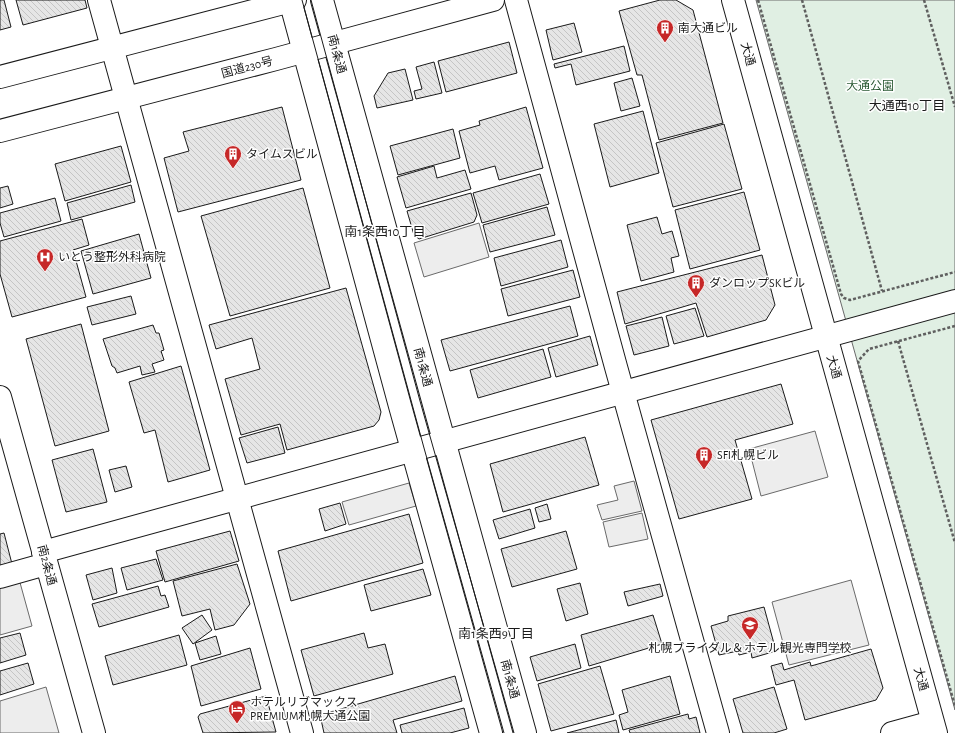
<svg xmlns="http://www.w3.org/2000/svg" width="955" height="733" font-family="'Alegreya Sans','Noto Sans JP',sans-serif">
	<defs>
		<pattern id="building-back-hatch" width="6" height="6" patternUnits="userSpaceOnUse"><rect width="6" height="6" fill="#e6e6e6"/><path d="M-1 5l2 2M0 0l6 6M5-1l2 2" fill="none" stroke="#c5c5c5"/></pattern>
	</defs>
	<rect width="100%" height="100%" fill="#fff"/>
	<path fill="#e0efe3" stroke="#6a6a6a" d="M756,0H955V710Z"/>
	<g fill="#ededed" stroke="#6a6a6a">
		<path d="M479,223L489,257L424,277L414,243Z"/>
		<path d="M815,431L828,477L761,496L749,449Z"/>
		<path d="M634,481L642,511L602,520L597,505L618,500L614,486Z"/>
		<path d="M409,483L416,506L349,525L342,502Z"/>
		<path d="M642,513L648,539L609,547L603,522Z"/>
		<path d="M19,579L32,626L0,635V584Z"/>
		<path d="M851,580L869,645L789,665L772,602Z"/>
		<path d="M46,687L59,733H0V701Z"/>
	</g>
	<g fill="url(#building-back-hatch)" stroke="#1a1a1a">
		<path d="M0,0H4L11,27L0,30Z"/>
		<path d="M16,0H85L87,8L23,25Z"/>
		<path d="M660,0H676L693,10L723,123L659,140L642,75H637L619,11Z"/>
		<path d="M574,23L582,52L553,60L546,30Z"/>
		<path d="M509,42L517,73L446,92L438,61Z"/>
		<path d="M624,46L630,71L576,85L571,64L555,68L554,64Z"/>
		<path d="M434,62L442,93L416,99L414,91L422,89L416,67Z"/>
		<path d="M405,69L413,100L377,108L374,96L388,73Z"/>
		<path d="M632,78L640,106L621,111L614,83Z"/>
		<path d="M282,107L301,180L178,212L164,158L189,151L183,132Z"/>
		<path d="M526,107L543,168L499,180L495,166L470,173L459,131L480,125L479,121Z"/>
		<path d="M643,111L659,173L610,187L594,124Z"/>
		<path d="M724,124L742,189L673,207L656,143Z"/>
		<path d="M453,129L460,158L398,175L390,146Z"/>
		<path d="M121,146L131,182L65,201L55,164Z"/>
		<path d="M434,166L437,178L465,170L471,189L406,208L397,177Z"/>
		<path d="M540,174L549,204L482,223L473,193Z"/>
		<path d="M131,185L135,202L71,220L67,203Z"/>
		<path d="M8,186L13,204L0,208V188Z"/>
		<path d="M303,188L330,288L230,316L201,216Z"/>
		<path d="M744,192L760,250L690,269L675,210Z"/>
		<path d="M471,193L477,215L474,222L419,239L414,235L407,211Z"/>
		<path d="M55,198L61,221L4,237L0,223V213Z"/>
		<path d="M547,207L555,235L490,252L483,225Z"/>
		<path d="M657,217L662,234L672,231L679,256L671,258L674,272L641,281L627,225Z"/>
		<path d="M82,219L89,245L73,250L86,297L12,317L0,274V241Z"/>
		<path d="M139,234L151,278L93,294L81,251Z"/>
		<path d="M561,240L568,267L501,286L494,258Z"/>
		<path d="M762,255L775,305L766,320L707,337L696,303L625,324L617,292Z"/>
		<path d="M573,270L580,297L508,316L501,289Z"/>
		<path d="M346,288L381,412L379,420L374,426L287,450L280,424L241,435L225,379L260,369L252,338L216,349L209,325Z"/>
		<path d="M131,296L136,314L92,325L87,307Z"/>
		<path d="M570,306L578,336L450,371L441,340Z"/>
		<path d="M695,308L704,336L674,344L666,316Z"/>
		<path d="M662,317L669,346L634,355L626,326Z"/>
		<path d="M81,324L109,431L55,446L26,339Z"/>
		<path d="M153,325L156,333H159L164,350L161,351L164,360L152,364L155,372L142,375L140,366L117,373L115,368L112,366L103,339Z"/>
		<path d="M590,336L598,365L556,377L548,348Z"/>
		<path d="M543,349L551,377L478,398L470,370Z"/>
		<path d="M181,366L210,470L168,482L155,430L144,433L129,382Z"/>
		<path d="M781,384L793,424L735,440L752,499L679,519L651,420Z"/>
		<path d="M278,427L285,453L247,463L239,438Z"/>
		<path d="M585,437L599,485L503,512L490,464Z"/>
		<path d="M93,449L107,502L66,512L52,460Z"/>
		<path d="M126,466L132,487L115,492L109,470Z"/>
		<path d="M340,503L346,524L325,531L319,509Z"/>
		<path d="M547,504L551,519L539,522L535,508Z"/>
		<path d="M530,509L535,528L499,539L493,520Z"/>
		<path d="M409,514L423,563L291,601L278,551Z"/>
		<path d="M230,531L239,561L165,582L156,551Z"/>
		<path d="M566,531L577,569L512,587L501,549Z"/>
		<path d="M4,533L12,564L0,567V534Z"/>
		<path d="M156,559L163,580L127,590L121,568Z"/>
		<path d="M237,564L250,604L234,625L215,630L210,609L182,616L173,581Z"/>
		<path d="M112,568L117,593L93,600L86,575Z"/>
		<path d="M423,569L431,595L371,611L364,585Z"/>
		<path d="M580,583L588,614L566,621L557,589Z"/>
		<path d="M660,584L663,596L628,606L624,592Z"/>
		<path d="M158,586L161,596L165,595L169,607L99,627L92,604Z"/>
		<path d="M764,607L776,651L752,658L751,652L739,655L738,651L719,655L711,626L728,621V616Z"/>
		<path d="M202,615L212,630L193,644L182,628Z"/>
		<path d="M653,615L662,644L589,666L581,635Z"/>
		<path d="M20,633L26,655L0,663V638Z"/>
		<path d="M364,633L368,648L385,644L393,674L314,696L301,650Z"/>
		<path d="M179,635L187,665L113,685L105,656Z"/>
		<path d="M216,636L221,654L200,660L195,643Z"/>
		<path d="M575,644L581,668L537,681L530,657Z"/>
		<path d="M250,648L261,689L201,706L191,666Z"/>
		<path d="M871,649L883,688L876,700L805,720L794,680L776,685L771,666L782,663L784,670L810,662L811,666Z"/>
		<path d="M28,663L34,684L0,695V671Z"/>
		<path d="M600,666L614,714L551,731L538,684Z"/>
		<path d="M455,676L462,701L393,720L397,733H324L320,715Z"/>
		<path d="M670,676L680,714L623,730L619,715L628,712L622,690Z"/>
		<path d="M774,687L787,729L774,733H743L733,699Z"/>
		<path d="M266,696L276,732L203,733L198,717L200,714Z"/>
		<path d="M464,708L469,728L450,733H402L400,725Z"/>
		<path d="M688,714L689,719L696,717L700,733H630L629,730Z"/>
		<path d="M616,720L619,733H567Z"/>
	</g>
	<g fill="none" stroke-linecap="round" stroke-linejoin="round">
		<g stroke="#1a1a1a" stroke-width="24">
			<g id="minor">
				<path d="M99,0L302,733"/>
				<path d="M290,0L400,406L491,733"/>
				<path d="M322,0L525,733"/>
				<path d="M516,0L616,367L718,733"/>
				<path d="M733,0L936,733"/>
				<path d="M0,397L94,733"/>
				<path d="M43,552L955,301"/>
				<path d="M0,577L46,564"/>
				<path d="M892,733L932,722"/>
			</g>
		</g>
		<g stroke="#1a1a1a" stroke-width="24">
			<g id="highway">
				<path d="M0,77L295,0"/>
				<path d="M0,131L276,59L493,0"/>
			</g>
		</g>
		<g stroke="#5f5f5f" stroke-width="2.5" stroke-dasharray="3 2" stroke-linecap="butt">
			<path d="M758,0L841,294L844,298L850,300L955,272"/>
			<path d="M802,0L882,291"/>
			<path d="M924,0L955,107"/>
			<path d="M955,326L869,349L858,361L955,706"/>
			<path d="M898,341L955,543"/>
		</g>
		<use href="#minor" stroke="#fff" stroke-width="22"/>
		<use href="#highway" stroke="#fff" stroke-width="22"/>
		<g stroke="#1a1a1a" stroke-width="1">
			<path d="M302,0L424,448L504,733"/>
			<path d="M311,0L420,401L514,733"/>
		</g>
	</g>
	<defs>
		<g id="building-pin" transform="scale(0.9)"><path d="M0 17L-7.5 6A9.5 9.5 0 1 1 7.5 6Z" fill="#c62828" stroke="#fff"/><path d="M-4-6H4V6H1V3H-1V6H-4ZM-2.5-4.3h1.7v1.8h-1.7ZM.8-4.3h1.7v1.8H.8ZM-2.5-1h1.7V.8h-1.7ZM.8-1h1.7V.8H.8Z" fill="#fff"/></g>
		<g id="hospital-pin" transform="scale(0.9)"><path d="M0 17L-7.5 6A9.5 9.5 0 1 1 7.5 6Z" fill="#c62828" stroke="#fff"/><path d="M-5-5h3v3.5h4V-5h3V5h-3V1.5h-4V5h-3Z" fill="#fff"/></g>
		<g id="university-pin" transform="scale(0.9)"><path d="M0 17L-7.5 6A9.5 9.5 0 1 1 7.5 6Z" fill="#c62828" stroke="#fff"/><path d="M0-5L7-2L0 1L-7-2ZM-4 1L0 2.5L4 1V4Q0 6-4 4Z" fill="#fff"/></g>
		<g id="hotel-pin" transform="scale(0.9)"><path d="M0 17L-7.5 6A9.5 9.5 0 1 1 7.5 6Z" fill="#c62828" stroke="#fff"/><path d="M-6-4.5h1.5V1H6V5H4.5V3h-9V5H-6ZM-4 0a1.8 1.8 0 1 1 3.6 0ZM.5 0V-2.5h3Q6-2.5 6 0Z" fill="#fff"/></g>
	</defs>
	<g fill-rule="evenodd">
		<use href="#building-pin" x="665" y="28"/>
		<use href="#building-pin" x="233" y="154"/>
		<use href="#hospital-pin" x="45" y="257"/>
		<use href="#building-pin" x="696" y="283"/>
		<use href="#building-pin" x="704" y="455"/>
		<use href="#university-pin" x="750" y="625"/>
		<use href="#hotel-pin" x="237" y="709"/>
	</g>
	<g text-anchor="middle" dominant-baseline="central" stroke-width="3" stroke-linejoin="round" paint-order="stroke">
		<g font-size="12" fill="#1a1a1a" stroke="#fff" text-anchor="start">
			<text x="678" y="28">南大通ビル</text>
			<text x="246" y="154">タイムスビル</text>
			<text x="58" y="257">いとう整形外科病院</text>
			<text x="709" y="283">ダンロップSKビル</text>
			<text x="717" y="455">SFI札幌ビル</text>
			<text x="750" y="648" text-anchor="middle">札幌ブライダル＆ホテル観光専門学校</text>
			<text x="250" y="702">ホテルリブマックス<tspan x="250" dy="14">PREMIUM札幌大通公園</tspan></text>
		</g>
		<g font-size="12" fill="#1a1a1a" stroke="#fff">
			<text transform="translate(337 54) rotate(75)">南1条通</text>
			<text transform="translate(748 54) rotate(75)">大通</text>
			<text transform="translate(247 67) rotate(-15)">国道230号</text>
			<text transform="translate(423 367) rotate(75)">南1条通</text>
			<text transform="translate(834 367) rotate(74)">大通</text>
			<text transform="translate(47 565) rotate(75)">南2条通</text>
			<text transform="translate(510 679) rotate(75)">南1条通</text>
			<text transform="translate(921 679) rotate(75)">大通</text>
		</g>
		<g font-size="12" fill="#2b5a34" stroke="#fff">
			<text x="870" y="86">大通公園</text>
		</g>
		<g font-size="13" fill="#1a1a1a" stroke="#fff">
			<text x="907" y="106">大通西10丁目</text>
			<text x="385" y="232">南1条西10丁目</text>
			<text x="496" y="634">南1条西9丁目</text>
		</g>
	</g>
</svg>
